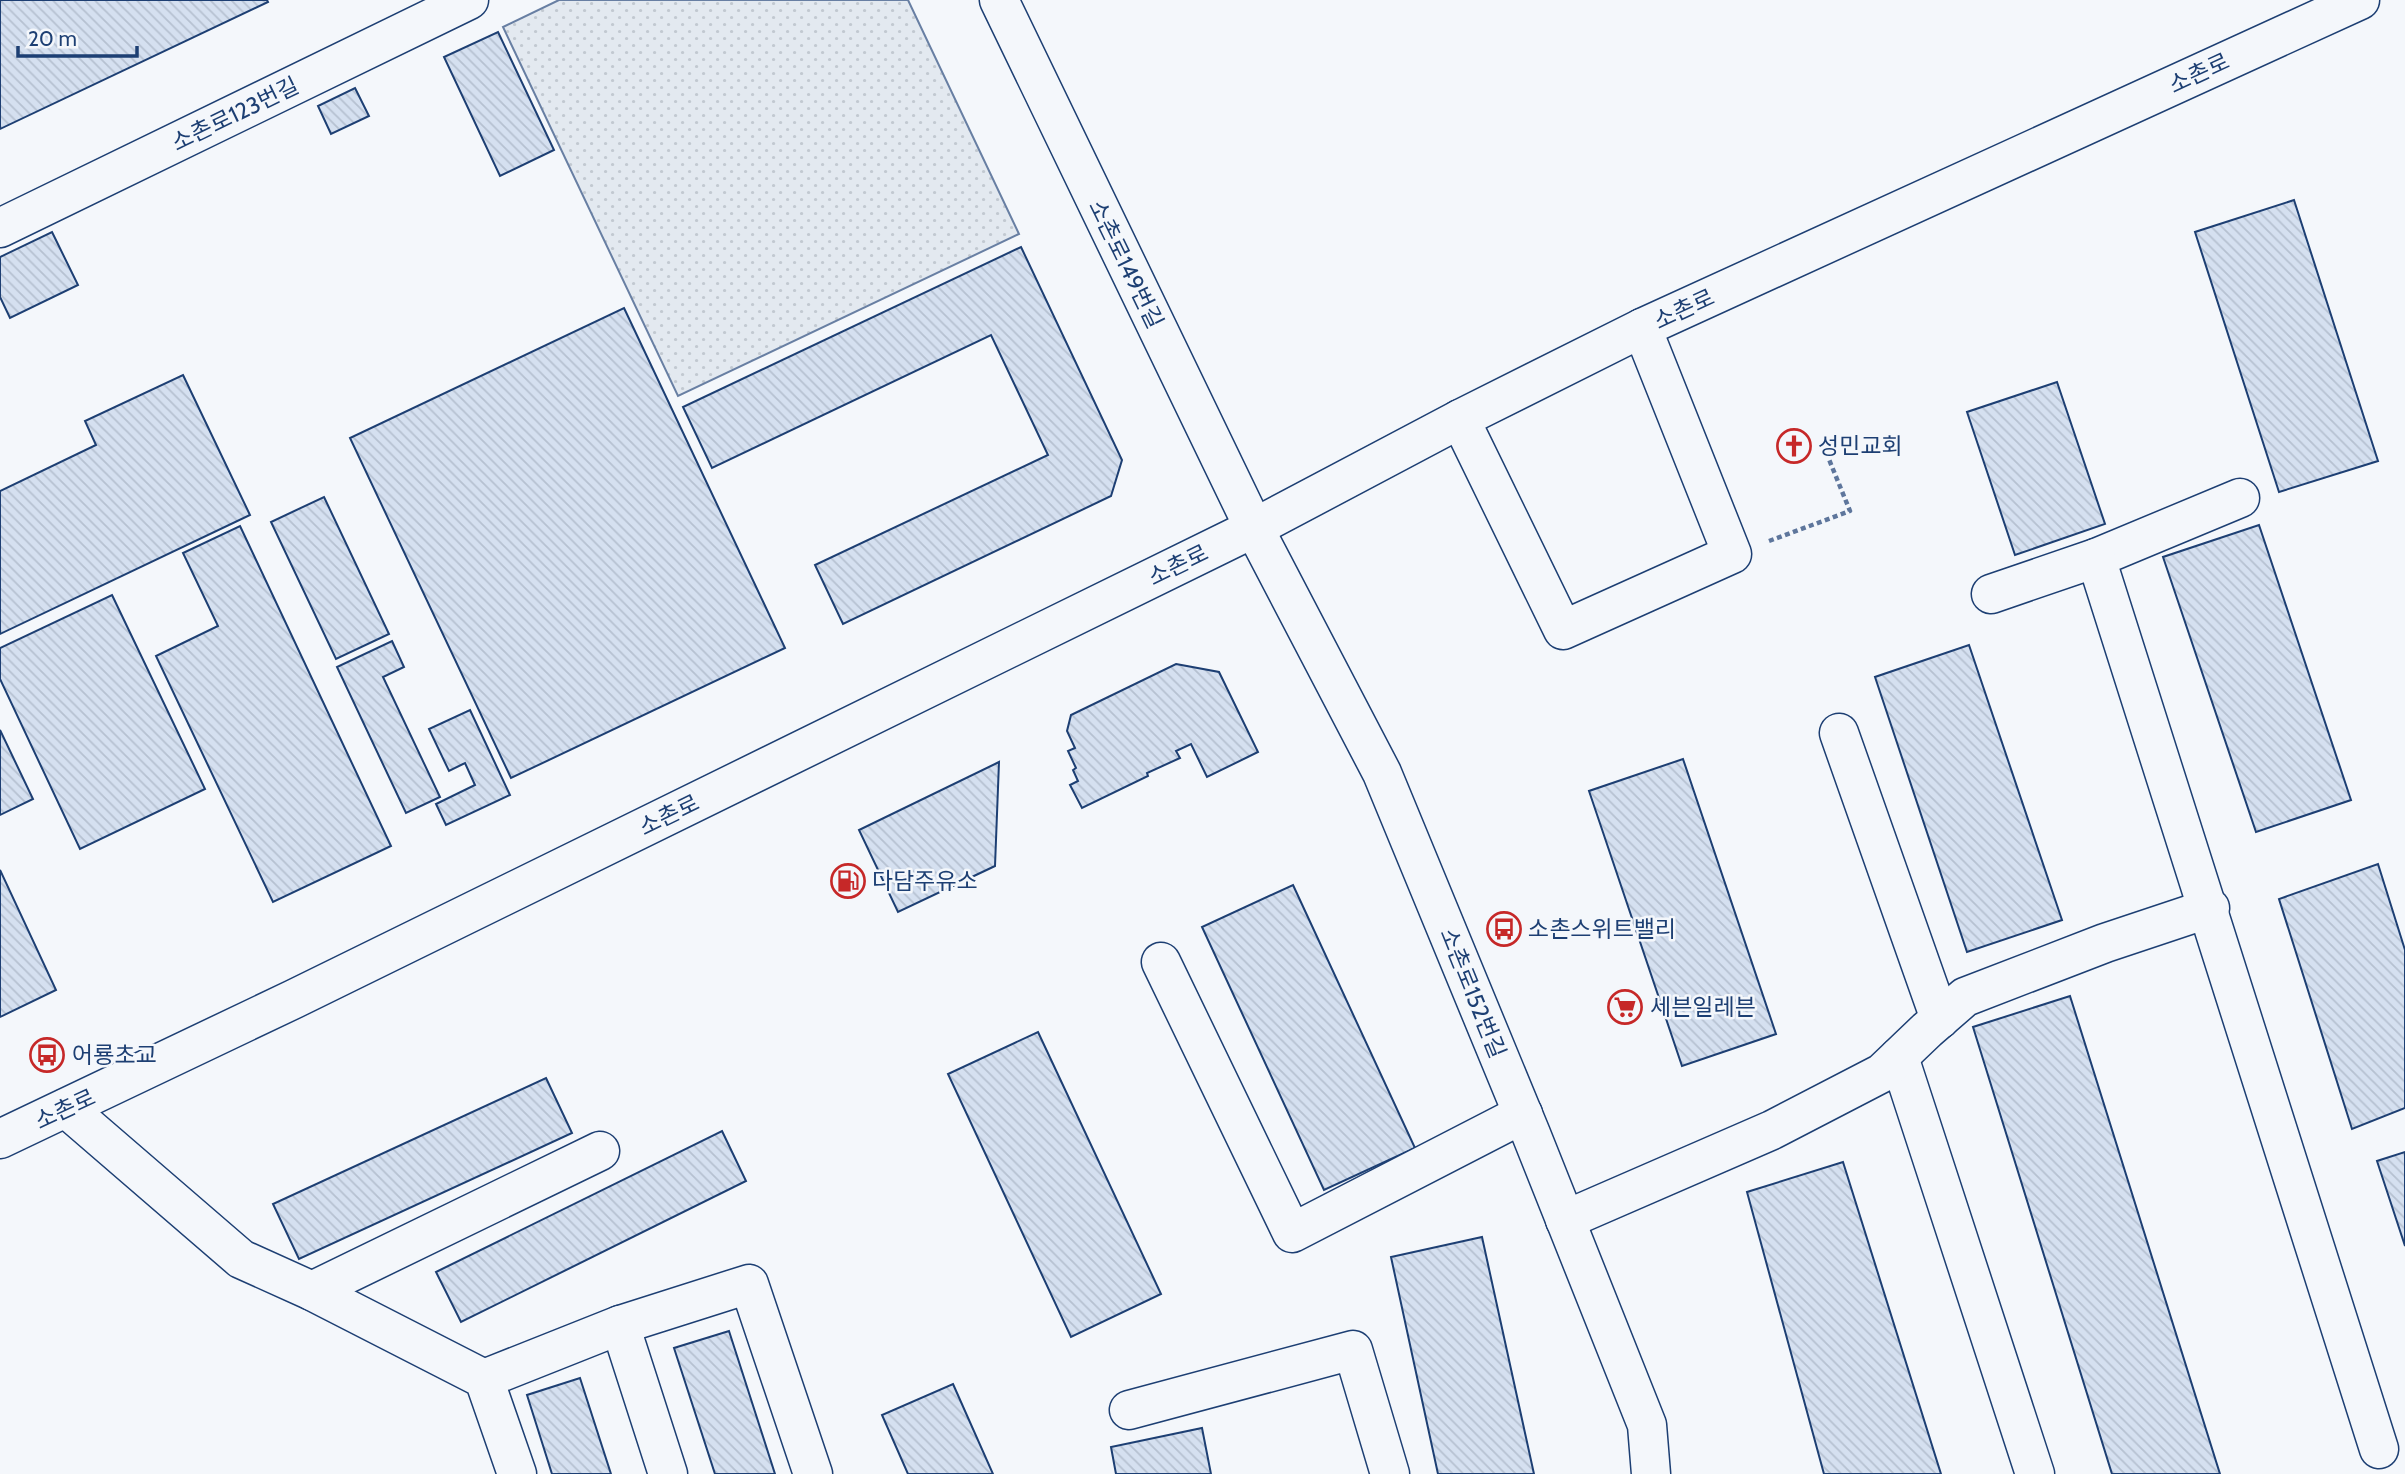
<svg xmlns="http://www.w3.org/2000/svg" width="2405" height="1474" font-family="Cabin,'Noto Sans KR',sans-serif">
	<defs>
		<pattern id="grass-dots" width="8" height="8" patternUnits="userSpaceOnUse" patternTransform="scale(1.75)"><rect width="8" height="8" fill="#e3e9f0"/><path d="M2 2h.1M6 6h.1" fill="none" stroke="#c2c9d1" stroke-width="1.8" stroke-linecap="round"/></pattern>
		<pattern id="building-back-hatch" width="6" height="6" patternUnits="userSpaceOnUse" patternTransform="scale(1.75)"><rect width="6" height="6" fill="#d5e0f0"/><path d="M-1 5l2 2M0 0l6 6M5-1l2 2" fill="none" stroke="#b6c1d1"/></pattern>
	</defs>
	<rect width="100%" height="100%" fill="#f4f7fb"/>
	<path fill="url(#grass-dots)" stroke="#687fa3" stroke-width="2" d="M559,0H908L1019,234L678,396L503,27Z"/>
	<g fill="url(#building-back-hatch)" stroke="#1d3f73" stroke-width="2">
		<path d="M0,0H267L268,2L0,129Z"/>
		<path d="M498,32L554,150L500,176L444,57Z"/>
		<path d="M355,88L369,116L331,134L318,106Z"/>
		<path d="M2294,200L2378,461L2279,492L2195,232Z"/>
		<path d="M52,232L78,285L10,318L0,297V257Z"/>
		<path d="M1021,247L1122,460L1111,496L843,624L815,565L1048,455L991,335L712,468L683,407Z"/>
		<path d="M624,308L785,648L511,778L350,438Z"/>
		<path d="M183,375L250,515L0,634V491L96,445L85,421Z"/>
		<path d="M2057,382L2105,524L2015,555L1967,412Z"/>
		<path d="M324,497L389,634L336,659L271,522Z"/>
		<path d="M2259,525L2351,800L2256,832L2163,557Z"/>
		<path d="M240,526L391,846L273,902L156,656L218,626L183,553Z"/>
		<path d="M112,595L205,789L80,849L0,679V648Z"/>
		<path d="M392,641L404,667L383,677L440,797L406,813L337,667Z"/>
		<path d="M1969,645L2062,920L1967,952L1875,677Z"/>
		<path d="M1176,664L1219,672L1258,752L1207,777L1191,744L1176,751L1180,758L1147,773L1148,776L1082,808L1070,785L1078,781L1073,770L1076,768L1068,751L1075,748L1067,731L1071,715Z"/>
		<path d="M470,710L510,795L446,825L436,804L475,785L465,763L449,771L429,729Z"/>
		<path d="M0,730L33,799L0,815Z"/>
		<path d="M1683,759L1776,1034L1682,1066L1589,791Z"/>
		<path d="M999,762L995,866L898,912L859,830Z"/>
		<path d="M2378,864L2405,950V1108L2352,1129L2279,899Z"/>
		<path d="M0,870L56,990L0,1017Z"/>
		<path d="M1293,885L1415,1148L1324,1190L1202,927Z"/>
		<path d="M2070,996L2220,1474H2112L1973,1027Z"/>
		<path d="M1038,1032L1161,1294L1071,1337L948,1074Z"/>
		<path d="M546,1078L572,1133L299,1259L273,1204Z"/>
		<path d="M722,1131L746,1181L461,1322L436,1272Z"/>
		<path d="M2405,1152V1246L2377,1161Z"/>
		<path d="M1843,1162L1941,1474H1824L1747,1192Z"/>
		<path d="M1482,1237L1534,1474H1438L1391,1257Z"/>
		<path d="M729,1331L775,1474H715L674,1348Z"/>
		<path d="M580,1378L611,1474H552L527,1395Z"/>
		<path d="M953,1384L993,1474H908L882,1415Z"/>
		<path d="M1202,1428L1211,1474H1116L1111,1447Z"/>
	</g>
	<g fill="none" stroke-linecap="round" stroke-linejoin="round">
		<g stroke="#1d3f73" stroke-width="41">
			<g id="minor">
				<path d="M999,0L1254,528L1382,773L1531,1134L1647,1425L1651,1474"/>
				<path d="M0,228L469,0"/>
				<path d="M1460,419L1563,630L1732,554L1642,328"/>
				<path d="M2240,498L2096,558L2379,1449"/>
				<path d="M1991,594L2096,558"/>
				<path d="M1839,733L1940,1019"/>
				<path d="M1161,962L1292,1233L1523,1114"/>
				<path d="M1899,1057L2035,1474"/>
				<path d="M66,1108L241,1259L312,1291L484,1379L517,1474"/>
				<path d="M0,1139L294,999L1254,528L1460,419L1642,328L2360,0"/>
				<path d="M1565,1220L1772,1130L1882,1073L1927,1030L1965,997L2105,943L2210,908"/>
				<path d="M312,1291L600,1151"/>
				<path d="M484,1379L620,1325"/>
				<path d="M1129,1410L1353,1350L1390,1474"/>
				<path d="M668,1474L620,1325L749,1284L813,1474"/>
			</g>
		</g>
		<path stroke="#5e769c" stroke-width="4.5" stroke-dasharray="5 3.5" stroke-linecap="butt" d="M1769,541L1850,511L1826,452"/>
		<use href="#minor" stroke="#f4f7fb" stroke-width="38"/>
	</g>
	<defs>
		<g id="church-ring" transform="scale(1.75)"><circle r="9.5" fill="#f4f7fb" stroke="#c62828" stroke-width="1.5"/><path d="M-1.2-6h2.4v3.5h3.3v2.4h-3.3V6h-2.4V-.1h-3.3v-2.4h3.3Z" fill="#c62828"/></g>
		<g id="fuel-ring" transform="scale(1.75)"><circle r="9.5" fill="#f4f7fb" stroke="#c62828" stroke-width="1.5"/><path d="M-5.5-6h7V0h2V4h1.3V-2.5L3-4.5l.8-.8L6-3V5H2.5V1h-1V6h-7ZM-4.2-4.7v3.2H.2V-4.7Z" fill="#c62828"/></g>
		<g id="bus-ring" transform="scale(1.75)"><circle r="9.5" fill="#f4f7fb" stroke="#c62828" stroke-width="1.5"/><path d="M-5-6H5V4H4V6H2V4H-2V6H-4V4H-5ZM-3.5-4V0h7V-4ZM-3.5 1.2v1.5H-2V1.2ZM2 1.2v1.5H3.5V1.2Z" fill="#c62828"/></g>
		<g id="supermarket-ring" transform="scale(1.75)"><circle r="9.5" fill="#f4f7fb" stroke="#c62828" stroke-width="1.5"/><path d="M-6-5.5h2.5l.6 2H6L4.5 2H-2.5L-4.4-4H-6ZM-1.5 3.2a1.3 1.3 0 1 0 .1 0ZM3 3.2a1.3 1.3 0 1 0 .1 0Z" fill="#c62828"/></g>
	</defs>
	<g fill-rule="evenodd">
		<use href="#church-ring" x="1794" y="446"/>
		<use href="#fuel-ring" x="848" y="881"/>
		<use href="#bus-ring" x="1504" y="929"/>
		<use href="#supermarket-ring" x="1625" y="1007"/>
		<use href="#bus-ring" x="47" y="1055"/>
	</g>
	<g text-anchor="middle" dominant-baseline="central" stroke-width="5" stroke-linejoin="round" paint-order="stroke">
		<g font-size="23" fill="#1d3f73" stroke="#f4f7fb">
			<text transform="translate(2199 73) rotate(-25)">소촌로</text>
			<text transform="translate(235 114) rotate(-26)">소촌로123번길</text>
			<text transform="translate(1126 264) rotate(64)">소촌로149번길</text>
			<text transform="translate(1684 309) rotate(-25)">소촌로</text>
			<text transform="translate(1178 565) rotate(-26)">소촌로</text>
			<text transform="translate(669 815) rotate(-26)">소촌로</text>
			<text transform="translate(1473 993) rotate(68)">소촌로152번길</text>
			<text transform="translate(65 1109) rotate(-25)">소촌로</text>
		</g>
		<g font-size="23" fill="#1d3f73" stroke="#f4f7fb" text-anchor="start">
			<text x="1818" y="446">성민교회</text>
			<text x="872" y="881">다담주유소</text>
			<text x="1528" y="929">소촌스위트밸리</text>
			<text x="1650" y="1007">세븐일레븐</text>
			<text x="72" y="1055">어룡초교</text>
		</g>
	</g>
	<path d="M18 46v10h119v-10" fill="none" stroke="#1d3f73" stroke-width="3.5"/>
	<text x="28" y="46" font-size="21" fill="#1d3f73" stroke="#f4f7fb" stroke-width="5" paint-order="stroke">20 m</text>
</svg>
